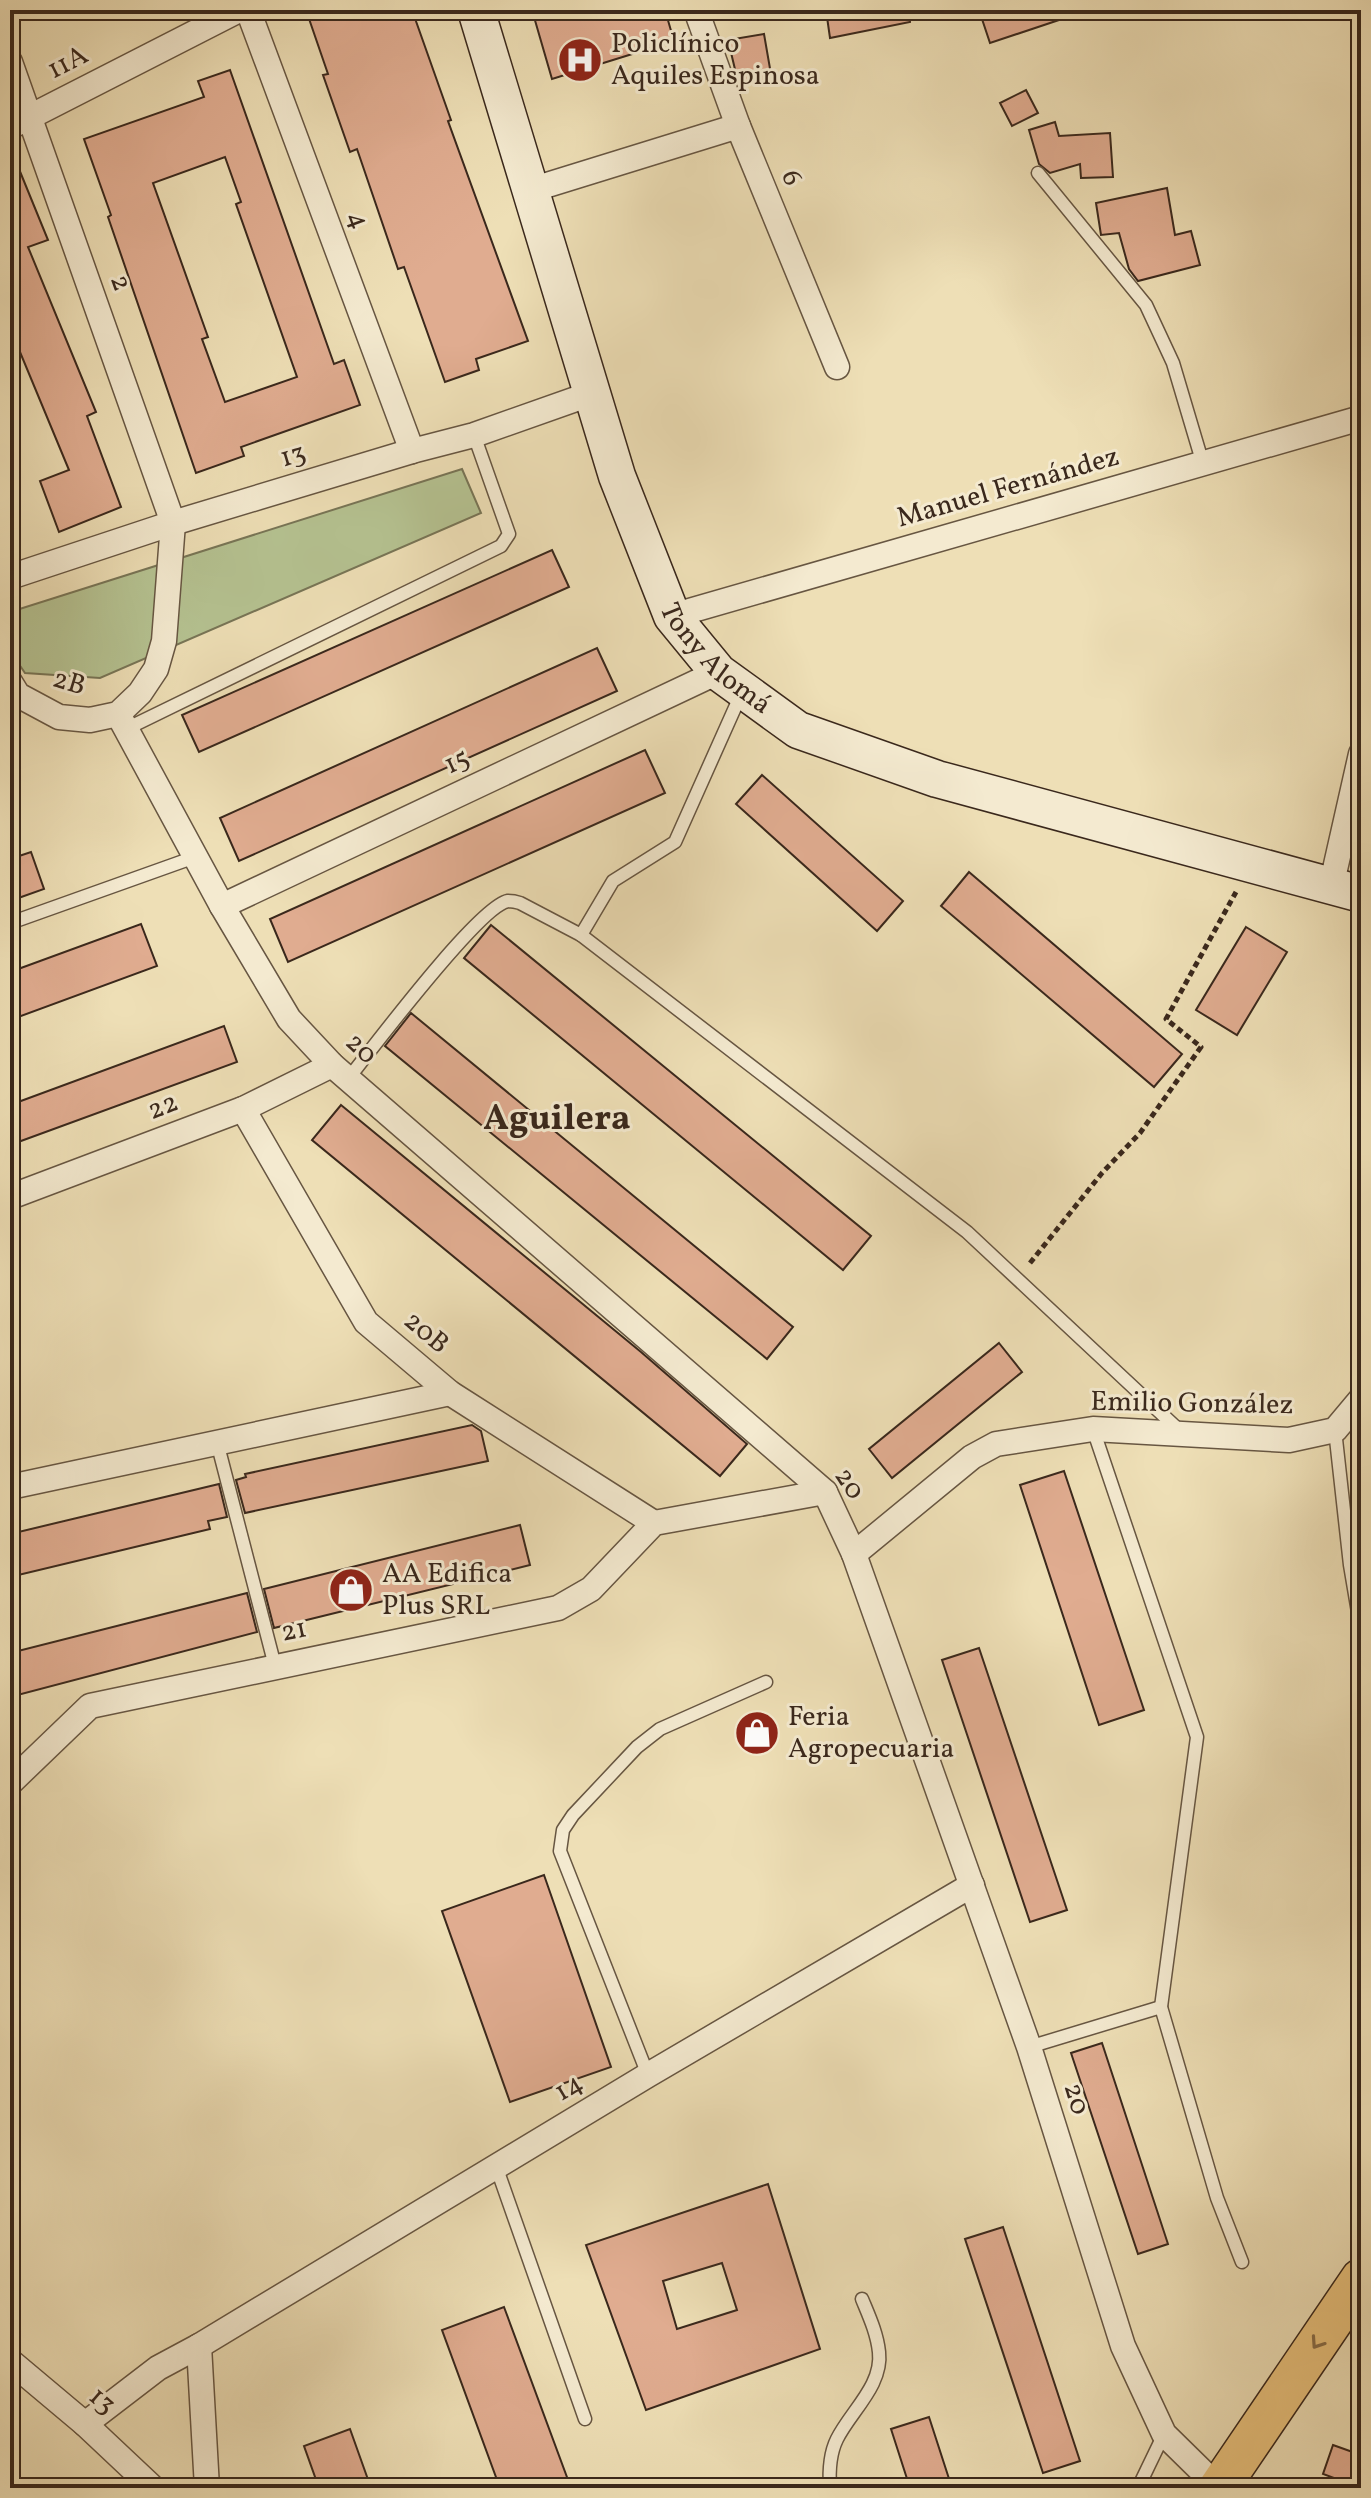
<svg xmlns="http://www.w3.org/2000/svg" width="1371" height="2498" font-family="Vollkorn,serif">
	<rect width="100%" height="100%" fill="#eedfb6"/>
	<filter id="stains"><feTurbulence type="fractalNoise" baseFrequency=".0025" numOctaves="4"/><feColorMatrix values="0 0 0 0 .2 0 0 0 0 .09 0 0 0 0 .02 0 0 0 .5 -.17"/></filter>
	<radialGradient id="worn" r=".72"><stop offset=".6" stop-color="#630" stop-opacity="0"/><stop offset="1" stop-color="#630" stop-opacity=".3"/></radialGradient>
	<path fill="#b5c291" stroke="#787556" stroke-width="2" d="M462,469L481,513L100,678L25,673L10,651V612Z"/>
	<g fill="#e0ac90" stroke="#3a281c" stroke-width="2" fill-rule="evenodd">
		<path d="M306,10H412L451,120L448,121L528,341L476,359L479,370L445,382L404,267L398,269L357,149L350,152L323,75L328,74Z"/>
		<path d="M532,10H665L674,41L552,79Z"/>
		<path d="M826,10H909L910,22L830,38Z"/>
		<path d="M979,10H1074V15L990,43Z"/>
		<path d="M764,34L772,80L739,86L728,40Z"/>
		<path d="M230,70L334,364L344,360L360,405L241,447L244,456L196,473L108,217L111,215L84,139L204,97L198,81ZM225,157L241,202L236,204L297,377L225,402L202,339L208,337L153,183Z"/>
		<path d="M1026,90L1038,113L1012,126L1000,103Z"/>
		<path d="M1055,122L1059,136L1110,133L1113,177L1081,178L1080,164L1050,173L1039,164L1029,130Z"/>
		<path d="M10,147L48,240L28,247L96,412L87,416L121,507L59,532L40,481L69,470L10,328Z"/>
		<path d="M1167,188L1175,235L1191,231L1200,265L1138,281L1129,269L1119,233L1101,235L1096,203Z"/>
		<path d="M552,550L569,587L199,752L182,715Z"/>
		<path d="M597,648L617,691L239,861L220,818Z"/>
		<path d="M645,750L665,793L288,962L270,919Z"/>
		<path d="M762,775L903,901L877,931L736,804Z"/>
		<path d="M31,852L44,889L10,901V859Z"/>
		<path d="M969,872L1182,1054L1154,1087L941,906Z"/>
		<path d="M141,924L157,966L10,1020V972Z"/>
		<path d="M491,925L871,1236L843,1270L464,958Z"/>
		<path d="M1246,927L1287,952L1237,1035L1196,1010Z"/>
		<path d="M411,1013L793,1327L767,1359L385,1046Z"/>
		<path d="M224,1026L237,1062L10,1145V1105Z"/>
		<path d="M341,1105L641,1352L747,1444L720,1476L312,1140Z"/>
		<path d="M999,1343L1022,1372L892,1478L869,1449Z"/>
		<path d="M472,1425L481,1431L488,1461L245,1513L236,1480L246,1477L245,1474Z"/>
		<path d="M1064,1471L1144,1710L1099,1725L1020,1485Z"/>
		<path d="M219,1484L227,1517L208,1521L210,1529L10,1577V1534Z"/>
		<path d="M520,1525L530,1565L274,1628L264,1589Z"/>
		<path d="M247,1593L257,1632L10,1697V1653Z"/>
		<path d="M979,1648L1067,1910L1030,1922L942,1660Z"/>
		<path d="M544,1875L611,2067L510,2102L442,1911Z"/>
		<path d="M1102,2043L1168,2244L1138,2254L1071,2053Z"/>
		<path d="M768,2184L820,2349L646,2410L586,2245ZM722,2263L737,2310L677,2329L663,2281Z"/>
		<path d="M1003,2227L1080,2461L1043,2473L965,2239Z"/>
		<path d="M504,2307L571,2488H500L442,2330Z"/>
		<path d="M929,2417L952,2488H910L891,2429Z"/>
		<path d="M350,2429L371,2488H319L304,2446Z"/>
		<path d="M1333,2445L1361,2455V2488L1323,2474Z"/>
	</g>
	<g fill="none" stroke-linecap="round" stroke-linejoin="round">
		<g stroke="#675642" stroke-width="15">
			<g id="lane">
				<path d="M1038,173L1146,305L1173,363L1203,464"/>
				<path d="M126,729L501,546L509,534L474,435"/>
				<path d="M10,923L195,857"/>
				<path d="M581,935L613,881L675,842L742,692"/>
				<path d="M348,1079C372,1049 479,906 508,901C511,901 517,902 520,903L581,935L967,1232L1180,1431"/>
				<path d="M1093,1429L1197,1737L1161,2007L1217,2198L1242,2262"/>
				<path d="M1335,1430L1350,1565L1361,1630"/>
				<path d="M217,1442L275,1666"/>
				<path d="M1029,2047L1161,2007"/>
				<path d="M648,2075L560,1851L563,1830L573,1815L637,1747L660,1729L766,1682"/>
				<path d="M496,2166L585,2419"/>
				<path d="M830,2488C829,2473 830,2453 837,2439C851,2411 883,2385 879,2352C877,2333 869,2316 862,2299"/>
				<path d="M1138,2488L1164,2434"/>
			</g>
		</g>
		<g stroke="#675642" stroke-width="27">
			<g id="street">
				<path d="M248,10L412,451"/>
				<path d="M696,10L738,126L837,367"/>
				<path d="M10,62L173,523L164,641L156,669L140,693L118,714L90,720L59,717L18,695L10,682"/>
				<path d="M10,127L239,10"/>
				<path d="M531,190L738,126"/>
				<path d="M10,577L173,523L412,451L474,435L593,393"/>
				<path d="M672,616L1361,418"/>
				<path d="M118,714L222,906L289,1019L332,1065L825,1492L854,1554L1029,2047L1123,2346L1164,2434L1219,2488"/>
				<path d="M1331,887L1361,754"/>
				<path d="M222,906L718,672"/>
				<path d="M243,1109L366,1322L450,1393L654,1523"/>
				<path d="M10,1197L243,1109L332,1065"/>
				<path d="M10,1487L450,1393"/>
				<path d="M854,1554L972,1457L996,1444L1093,1429L1289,1440L1335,1430L1361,1399"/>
				<path d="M10,1783L90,1706L558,1608L591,1589L654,1523L825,1492"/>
				<path d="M199,2346L207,2488"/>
				<path d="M10,2361L85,2424L153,2488"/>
				<path d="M85,2424L158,2368L199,2346L648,2075L972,1885"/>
			</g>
		</g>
		<g stroke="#3a281c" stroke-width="39">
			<g id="secondary">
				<path id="s1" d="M476,10L617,476L672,616L718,672L798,730L937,779L1361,894"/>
			</g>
		</g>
		<g stroke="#3a281c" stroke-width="43">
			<path id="primary" d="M1219,2488L1361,2279"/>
		</g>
		<path stroke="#3a281c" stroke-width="5" stroke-dasharray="6 4" stroke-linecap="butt" d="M1030,1263L1102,1173L1140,1133L1201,1047L1166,1019L1236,892"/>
		<use href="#lane" stroke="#f4ead0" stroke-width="12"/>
		<use href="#street" stroke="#f4ead0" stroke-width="24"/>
		<use href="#secondary" stroke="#f4ead0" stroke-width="36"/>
		<use href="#primary" stroke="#e7c07b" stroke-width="40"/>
	</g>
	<defs><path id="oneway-chevron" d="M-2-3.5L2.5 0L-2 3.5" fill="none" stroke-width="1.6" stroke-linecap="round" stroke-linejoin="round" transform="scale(2)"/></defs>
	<use stroke="#886c47" href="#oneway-chevron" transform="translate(1317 2343) rotate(124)"/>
	<defs>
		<g id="hospital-disc" transform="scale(2.3)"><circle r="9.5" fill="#8f2418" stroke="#f4ead0"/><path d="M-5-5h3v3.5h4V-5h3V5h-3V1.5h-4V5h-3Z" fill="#fff"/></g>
		<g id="shop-disc" transform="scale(2.3)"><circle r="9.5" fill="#8f2418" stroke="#f4ead0"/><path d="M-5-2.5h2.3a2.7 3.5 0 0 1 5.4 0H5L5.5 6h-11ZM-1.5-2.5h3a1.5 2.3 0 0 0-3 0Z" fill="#fff"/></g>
	</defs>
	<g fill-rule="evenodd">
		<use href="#hospital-disc" x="580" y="60"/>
		<use href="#shop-disc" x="351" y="1590"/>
		<use href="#shop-disc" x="757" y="1733"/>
	</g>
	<g text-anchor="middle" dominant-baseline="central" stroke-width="6" stroke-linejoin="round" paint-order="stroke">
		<g font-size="28" fill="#3a281c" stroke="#f4ead0" text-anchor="start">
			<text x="611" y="44">Policlínico<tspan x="611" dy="32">Aquiles Espinosa</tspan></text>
			<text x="382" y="1574">AA Edifica<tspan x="382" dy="32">Plus SRL</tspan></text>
			<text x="788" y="1717">Feria<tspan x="788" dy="32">Agropecuaria</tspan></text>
		</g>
		<g font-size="28" fill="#3a281c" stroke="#f4ead0">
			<text transform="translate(68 63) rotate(-27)">11A</text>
			<text transform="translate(791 178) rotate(68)">6</text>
			<text transform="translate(358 220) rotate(70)">4</text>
			<text transform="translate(120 283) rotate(70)">2</text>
			<text transform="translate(293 456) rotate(-17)">13</text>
			<text transform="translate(1008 488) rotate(-16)">Manuel Fernández</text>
			<text stroke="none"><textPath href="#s1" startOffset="698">Tony Alomá</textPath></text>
			<text transform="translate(69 683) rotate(17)">2B</text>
			<text transform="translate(457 762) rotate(-25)">15</text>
			<text transform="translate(361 1049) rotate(43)">20</text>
			<text transform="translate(163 1107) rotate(-21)">22</text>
			<text transform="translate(426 1333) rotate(40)">20B</text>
			<text transform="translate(1192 1404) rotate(1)">Emilio González</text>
			<text transform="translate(849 1484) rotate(56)">20</text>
			<text transform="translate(294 1631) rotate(-12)">21</text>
			<text transform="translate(569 2088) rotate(-31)">14</text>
			<text transform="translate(1076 2099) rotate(73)">20</text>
			<text transform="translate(102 2401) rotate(41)">13</text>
		</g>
		<g font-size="36" font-weight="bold" fill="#3a281c" stroke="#f4ead0">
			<text x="557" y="1120">Aguilera</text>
		</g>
	</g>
	<rect width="1371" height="2498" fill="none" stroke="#eedfb6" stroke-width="40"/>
	<rect x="12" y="12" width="1347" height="2474" fill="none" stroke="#3a281c" stroke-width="4"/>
	<rect x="20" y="20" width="1331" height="2458" fill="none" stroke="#3a281c" stroke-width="2"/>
	<rect width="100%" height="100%" filter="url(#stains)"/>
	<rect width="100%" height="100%" fill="url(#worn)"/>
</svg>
